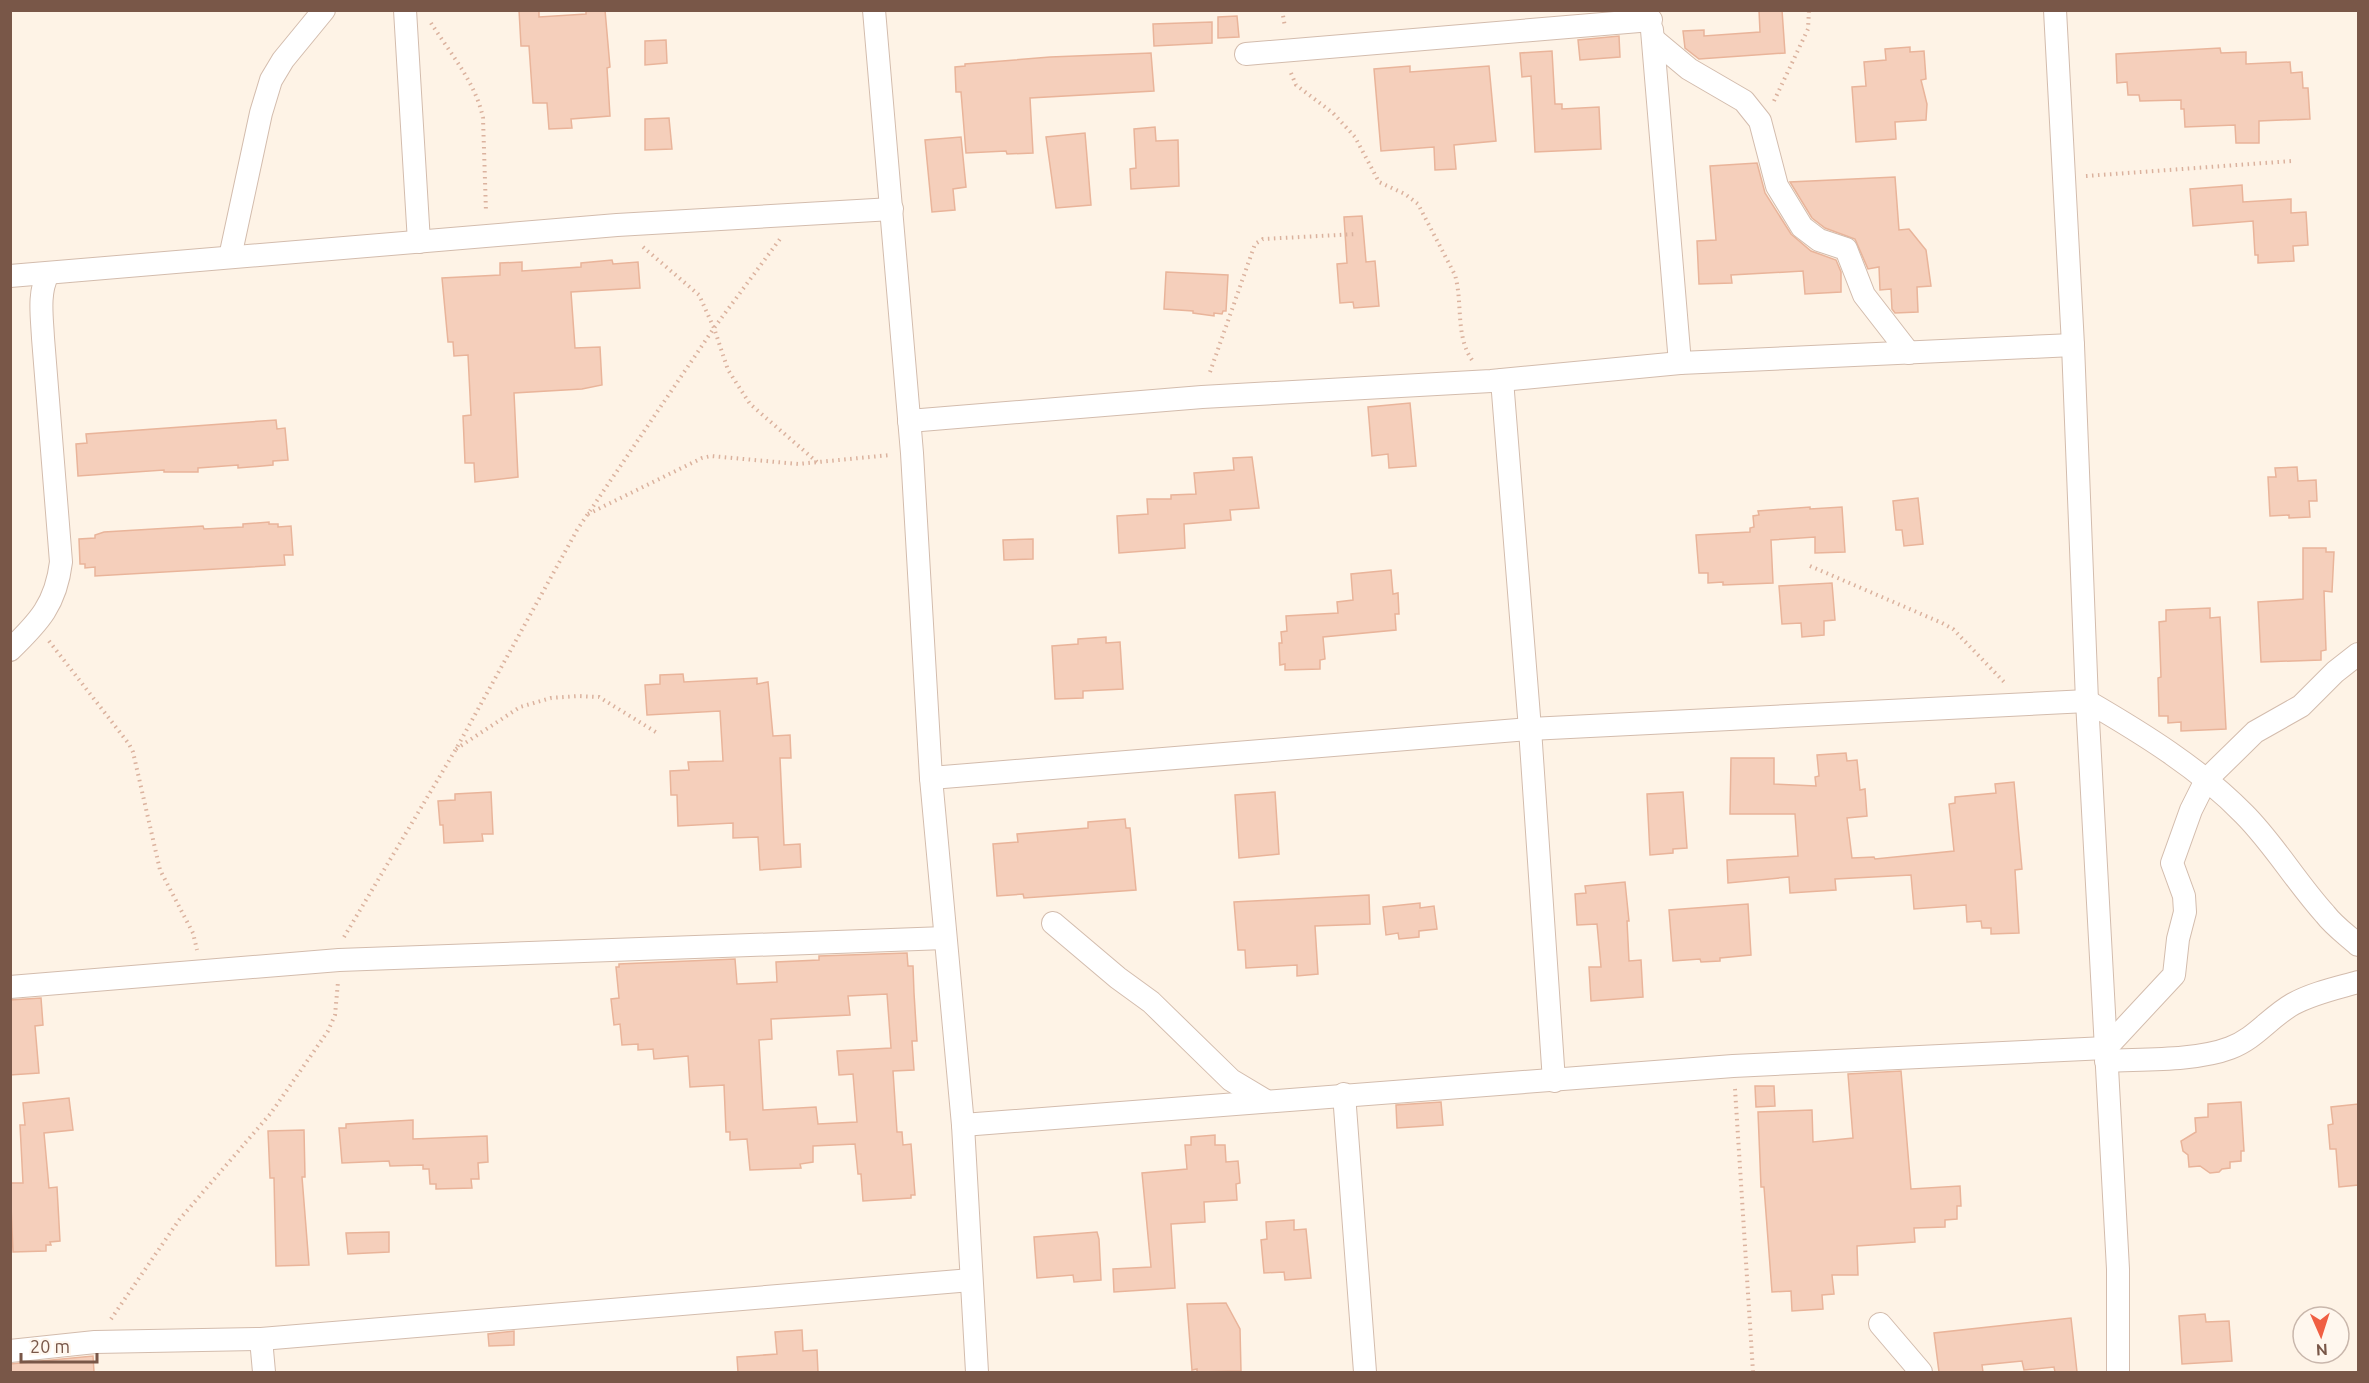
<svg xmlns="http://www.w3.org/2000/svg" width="2369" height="1383" font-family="Ubuntu,sans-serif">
	<rect width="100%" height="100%" fill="#fef3e6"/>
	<g fill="#f5cfbb" stroke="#e9b49a" stroke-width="1.5" fill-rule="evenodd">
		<path d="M519,10H539V17L586,14V10H605L610,67L607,68L610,116L571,119L572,128L549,129L547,103H533L529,46H521Z"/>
		<path d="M1759,10H1782L1785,53L1699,59L1685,48L1683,31L1704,30V36L1760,32Z"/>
		<path d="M1237,16L1239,37L1218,38V17Z"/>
		<path d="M1212,22V43L1154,46L1153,24Z"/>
		<path d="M1619,36L1620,57L1580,60L1578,40Z"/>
		<path d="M666,40L667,63L645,65V41Z"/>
		<path d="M1910,47V52L1924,51L1926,79L1921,80L1927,104L1926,120L1895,122L1896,139L1856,142L1852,87L1866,86L1864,62L1886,60L1885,49Z"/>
		<path d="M2220,48L2221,53L2246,52V64L2290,62L2291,73L2302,72L2303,88H2308L2310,119L2259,121V143H2236L2235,125L2185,127L2184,109H2181V100L2140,101L2139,95H2128L2127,82L2117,83L2116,54Z"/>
		<path d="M1552,51L1555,104H1562V109L1599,107L1601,149L1535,152L1531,76L1522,77L1520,53Z"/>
		<path d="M1151,53L1154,91L1030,98L1033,153L1007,154L1006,151L966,153L961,92H956L955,67L965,66V64L1050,57Z"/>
		<path d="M1410,66V72L1489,66L1496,141L1454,145L1456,169L1435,170L1434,147L1381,151L1374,69Z"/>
		<path d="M669,118L672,149L645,150V119Z"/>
		<path d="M1155,127L1156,141L1178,140L1179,186L1131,189L1130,169L1136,168L1134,129Z"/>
		<path d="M1085,133L1091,205L1056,208L1046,137Z"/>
		<path d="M961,137L966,187L953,189L955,210L932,212L925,140Z"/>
		<path d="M1757,163L1765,193L1791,234L1811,251L1836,260L1841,272V292L1805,294L1803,271L1731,275L1732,283L1699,284L1697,241L1716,240L1710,166Z"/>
		<path d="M1895,177L1899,230L1909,229L1926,250L1931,286L1917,287L1918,312L1895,313L1892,309L1891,289L1880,290L1879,267L1868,269L1855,239L1825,228L1812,218L1790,182Z"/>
		<path d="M2242,185L2243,202L2291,199V213L2306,212L2308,245L2293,246L2294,261L2258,263V255H2255L2253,221L2193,226L2190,189Z"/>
		<path d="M1362,216L1366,262L1375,261L1379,306L1354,308L1353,302L1340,303L1337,264L1347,263L1344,217Z"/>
		<path d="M612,260L613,264L638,262L640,288L571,292L575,348L600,347L602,385L582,389L514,393L518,477L475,482L474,463H465L463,416L471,415L468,355L454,356L453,342H448L442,278L500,275V263L522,262V271L581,267V263Z"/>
		<path d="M1166,272L1228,275L1226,311H1223L1222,314L1214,313V316L1193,313V311L1164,309Z"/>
		<path d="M1410,403L1416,466L1389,468L1388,454L1372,456L1368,407Z"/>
		<path d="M276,420L277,429L285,428L288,460L273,461V465L238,468V465L198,468V472H164V470L78,476L76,444L87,443L86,434Z"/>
		<path d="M1252,457L1259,508L1230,510L1231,520L1184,524L1185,548L1119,553L1117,516L1148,514L1147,499H1171V495L1196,494L1194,473L1234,470L1233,458Z"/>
		<path d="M2297,467L2298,481L2316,480L2317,501H2309L2310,517L2289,518V515L2270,516L2268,477H2276L2275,468Z"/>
		<path d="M1918,498L1923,544L1904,546L1902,530H1896L1893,501Z"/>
		<path d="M1810,507V509L1842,507L1845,552L1815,553V537L1771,540L1773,583L1723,585V582L1708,583V573H1699L1696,535L1750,532V528L1754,527L1753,516L1759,515L1758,511Z"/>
		<path d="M269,522V524H278V527L291,526L293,555H284L285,565L95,576V567L85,568V564H80L79,539L95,538V535L104,532L203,526L204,529L243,527V524Z"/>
		<path d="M1033,539V559L1004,560L1003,540Z"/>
		<path d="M2303,548H2326V552H2334L2332,592L2324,591L2326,650L2321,651V660L2261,662L2258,602L2303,599Z"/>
		<path d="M1391,570L1393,594L1398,593L1399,614H1395L1396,630L1323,637L1325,659L1320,660V669L1285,670V664L1280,665L1279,643H1282L1281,632L1287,631L1286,616L1338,613L1337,602L1353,600L1351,574Z"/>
		<path d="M1832,583L1835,620L1824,621V635L1802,637L1801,623L1782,624L1779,586Z"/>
		<path d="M2210,608V618L2220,617L2226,729L2181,731V722L2168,723V716H2159L2158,678L2161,677L2159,622L2166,621V610Z"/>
		<path d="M1106,637V643L1120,642L1123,689L1083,691V698L1055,699L1052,646L1078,644V639Z"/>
		<path d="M683,674L684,682L757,678V684L768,682L773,736L790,735L791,758H780L784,845L800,844L801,867L760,870L758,837L733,838V823L678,826L677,795H671L670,771L689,770L688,762L723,761L720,711L647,715L645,685L660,684V675Z"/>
		<path d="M1846,753L1847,761L1857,760L1860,790L1865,789L1867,816L1847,818L1852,858L1874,857L1875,859L1954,851L1949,804L1955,803V797L1996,793L1995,784L2014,782L2022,869L2015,870L2019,933L1991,934V928H1982L1981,921L1967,922L1966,905L1914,909L1911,875L1835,879L1836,890L1790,893L1789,877L1728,883L1727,860L1798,856L1795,814H1730L1731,758H1774V784L1816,786L1815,777L1819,776L1817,755Z"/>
		<path d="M491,792L493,834H482L483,841L444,843L443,825H440L438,801L455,800V794Z"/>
		<path d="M1275,792L1279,854L1239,858L1235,795Z"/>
		<path d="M1683,792L1687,848L1673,849V853L1650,855L1647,794Z"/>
		<path d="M1125,819L1126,828H1130L1136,890L1024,898L1023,894L997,896L993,844L1018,842L1017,834L1088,828V822Z"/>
		<path d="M1625,882L1629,921H1627L1629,961L1641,960L1643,997L1591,1001L1589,967H1601L1597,924L1577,925L1575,894L1586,893L1585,886Z"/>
		<path d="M1369,895L1370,924L1315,926L1318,974L1297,976V965L1246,968L1245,950H1238L1234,902Z"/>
		<path d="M1420,903V908L1434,906L1437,929L1419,931V937L1399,939L1398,933L1386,935L1383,907Z"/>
		<path d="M1748,904L1751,955L1720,958V961L1701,962L1700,959L1673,961L1669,910Z"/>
		<path d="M907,953L908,966H913L914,993L917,1041H912L914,1070L893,1071L897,1132H902L903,1145L911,1144L915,1195H911V1198L863,1201L861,1174H858L855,1144L813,1146V1162L800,1164L801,1168L750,1170L747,1139L730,1140V1132H726L724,1085L690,1087L688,1056L654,1059L653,1049L638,1050V1044L622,1045L620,1024L614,1025L611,999L619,998L616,967H619V964L735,959L737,984L777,982L776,962L819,960V956ZM887,994L891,1048L837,1051L839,1075L853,1074L857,1122L818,1124L816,1107L763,1110L759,1040L772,1039L771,1019L850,1015L848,996Z"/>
		<path d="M41,998L43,1025L35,1026L39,1073L10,1075V1000Z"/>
		<path d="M1901,1071L1911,1189L1960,1186L1961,1206H1957V1219L1945,1220V1227L1914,1228L1915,1242L1857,1246L1858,1275H1832L1834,1294L1822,1295L1823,1309L1792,1311L1791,1291L1772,1292L1764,1187H1761L1758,1112L1812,1110L1813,1142L1853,1138L1848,1074Z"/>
		<path d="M1755,1086H1774L1775,1106L1756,1107Z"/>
		<path d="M69,1098L73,1130L44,1133L49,1188L57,1187L60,1241L50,1242L51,1245H46V1251L13,1252L10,1183H23L20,1125H25L23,1103Z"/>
		<path d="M1441,1102L1443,1125L1397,1128L1396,1105Z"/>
		<path d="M2241,1102L2244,1151H2241V1161L2230,1162V1168L2222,1169L2219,1172L2210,1173L2200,1166L2189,1167L2188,1155L2183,1151L2181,1141L2196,1132L2195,1118L2208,1117V1104Z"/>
		<path d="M2358,1104V1185L2339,1187L2336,1149H2330L2328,1125L2333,1124L2331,1107Z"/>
		<path d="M413,1120V1139L487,1136L488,1162L478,1163L479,1179H471L472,1188L436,1189V1184H430L429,1169H423V1165L390,1166L389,1161L342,1163L339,1128H346V1124Z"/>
		<path d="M304,1130L305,1177H302L309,1265L276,1266L274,1178H270L268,1131Z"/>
		<path d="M1215,1135V1145H1225L1226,1162L1238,1161L1240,1183L1236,1184L1237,1200L1204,1202L1205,1222L1171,1224L1175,1288L1114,1292L1113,1269L1151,1267L1142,1173L1187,1169L1185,1145H1191V1137Z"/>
		<path d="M1294,1220V1230L1306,1229L1311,1278L1285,1280L1284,1272L1264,1273L1261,1240L1267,1239L1266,1222Z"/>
		<path d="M389,1232V1252L348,1254L346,1233Z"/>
		<path d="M1097,1232L1099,1239L1101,1280L1074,1282L1073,1275L1037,1278L1034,1237Z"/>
		<path d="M1226,1303L1240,1329L1241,1371L1197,1372V1369L1192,1370L1187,1304Z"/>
		<path d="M2205,1314L2206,1322L2229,1321L2232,1361L2182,1364L2179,1316Z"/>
		<path d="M2071,1318L2077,1372H2055L2054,1367L2024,1370L2022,1361L1982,1365L1983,1372H1939L1934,1333Z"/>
		<path d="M802,1330L803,1351L817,1350L818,1372H738L737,1357L777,1354L775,1332Z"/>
		<path d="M514,1331V1345L489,1346L488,1334Z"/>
		<path d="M93,1356L94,1372H10V1364Z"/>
	</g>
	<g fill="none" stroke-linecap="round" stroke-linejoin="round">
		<g stroke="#d3bcad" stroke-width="24">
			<g id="street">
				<path d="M405,10L419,242"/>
				<path d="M874,10L912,453L931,778L963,1125L977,1372"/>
				<path d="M2055,10L2073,345L2087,701L2118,1269V1372"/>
				<path d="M1652,30L1680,363"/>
				<path d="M1653,39L1689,69L1744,101L1760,121L1777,186L1802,227L1819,240L1846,249L1864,295L1909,353"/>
				<path d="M1246,54L1651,20"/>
				<path d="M230,257L261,113L271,80L283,60L324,10"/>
				<path d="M10,276L617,225L892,209"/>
				<path d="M1502,380L1530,729L1554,1081"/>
				<path d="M909,421L1202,397L1491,381L1680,363L2073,345"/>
				<path d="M10,650C39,622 56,604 61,562L43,338C42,317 38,293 48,274"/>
				<path d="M931,778L1530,729L2087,701C2142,733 2199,768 2244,814C2274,844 2296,882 2325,914C2334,926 2347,935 2358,945"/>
				<path d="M1053,923L1118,978L1151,1002L1231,1080L1266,1101"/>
				<path d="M10,987L339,960L945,938"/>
				<path d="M2106,1061C2143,1059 2196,1061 2230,1048C2255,1039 2270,1017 2293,1004C2313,993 2337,988 2358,982"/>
				<path d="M1344,1094L1365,1372"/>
				<path d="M963,1125L1733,1066L2106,1048L2174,975L2178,939L2185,912L2184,896L2172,863L2191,810L2206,780L2255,732L2301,706L2335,672L2358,654"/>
				<path d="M1880,1324L1921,1372"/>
				<path d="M261,1339L264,1372"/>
				<path d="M10,1351L95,1342L261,1339L971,1280"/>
			</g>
		</g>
		<g stroke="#dbb29e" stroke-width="4" stroke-dasharray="1.5 4.5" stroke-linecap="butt">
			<path d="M1282,10L1285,27"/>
			<path d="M431,23C450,53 476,83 483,118L486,212"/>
			<path d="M1291,73L1296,85L1333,113L1355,137L1379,182L1405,194L1418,204L1455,275C1463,303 1455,335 1472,360"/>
			<path d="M1774,101L1808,29L1809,10"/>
			<path d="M2086,176L2292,161"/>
			<path d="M643,247L699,295L714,328L728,370L750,404L817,462"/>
			<path d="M1210,372L1255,244L1263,239L1357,234"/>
			<path d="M588,514L702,458L711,456L798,464L890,455"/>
			<path d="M1810,566L1942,623L1953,629L2004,682"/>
			<path d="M49,641L129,744L133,752L160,870L193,933L197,950"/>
			<path d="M456,749L520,707L551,698L578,696L599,697L659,734"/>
			<path d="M344,937L456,749L577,530L714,328L780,239"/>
			<path d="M1735,1089L1753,1372"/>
			<path d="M111,1319L179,1220L271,1113L328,1031L335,1015L338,982"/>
		</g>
		<use href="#street" stroke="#fff" stroke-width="22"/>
	</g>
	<rect width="2369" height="1383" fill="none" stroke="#795748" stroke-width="24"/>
	<g transform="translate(2321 1335) rotate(177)"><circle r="28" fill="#fff7ee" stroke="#c9b7ac" stroke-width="1.5"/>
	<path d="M0-4.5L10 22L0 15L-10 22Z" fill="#f05f43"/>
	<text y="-9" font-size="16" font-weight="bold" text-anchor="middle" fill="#795748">N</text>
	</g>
	<path d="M21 1353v9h76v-9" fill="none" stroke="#795748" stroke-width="3"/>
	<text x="30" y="1353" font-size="18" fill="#795748" stroke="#fff7ee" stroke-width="4.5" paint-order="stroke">20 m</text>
</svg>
